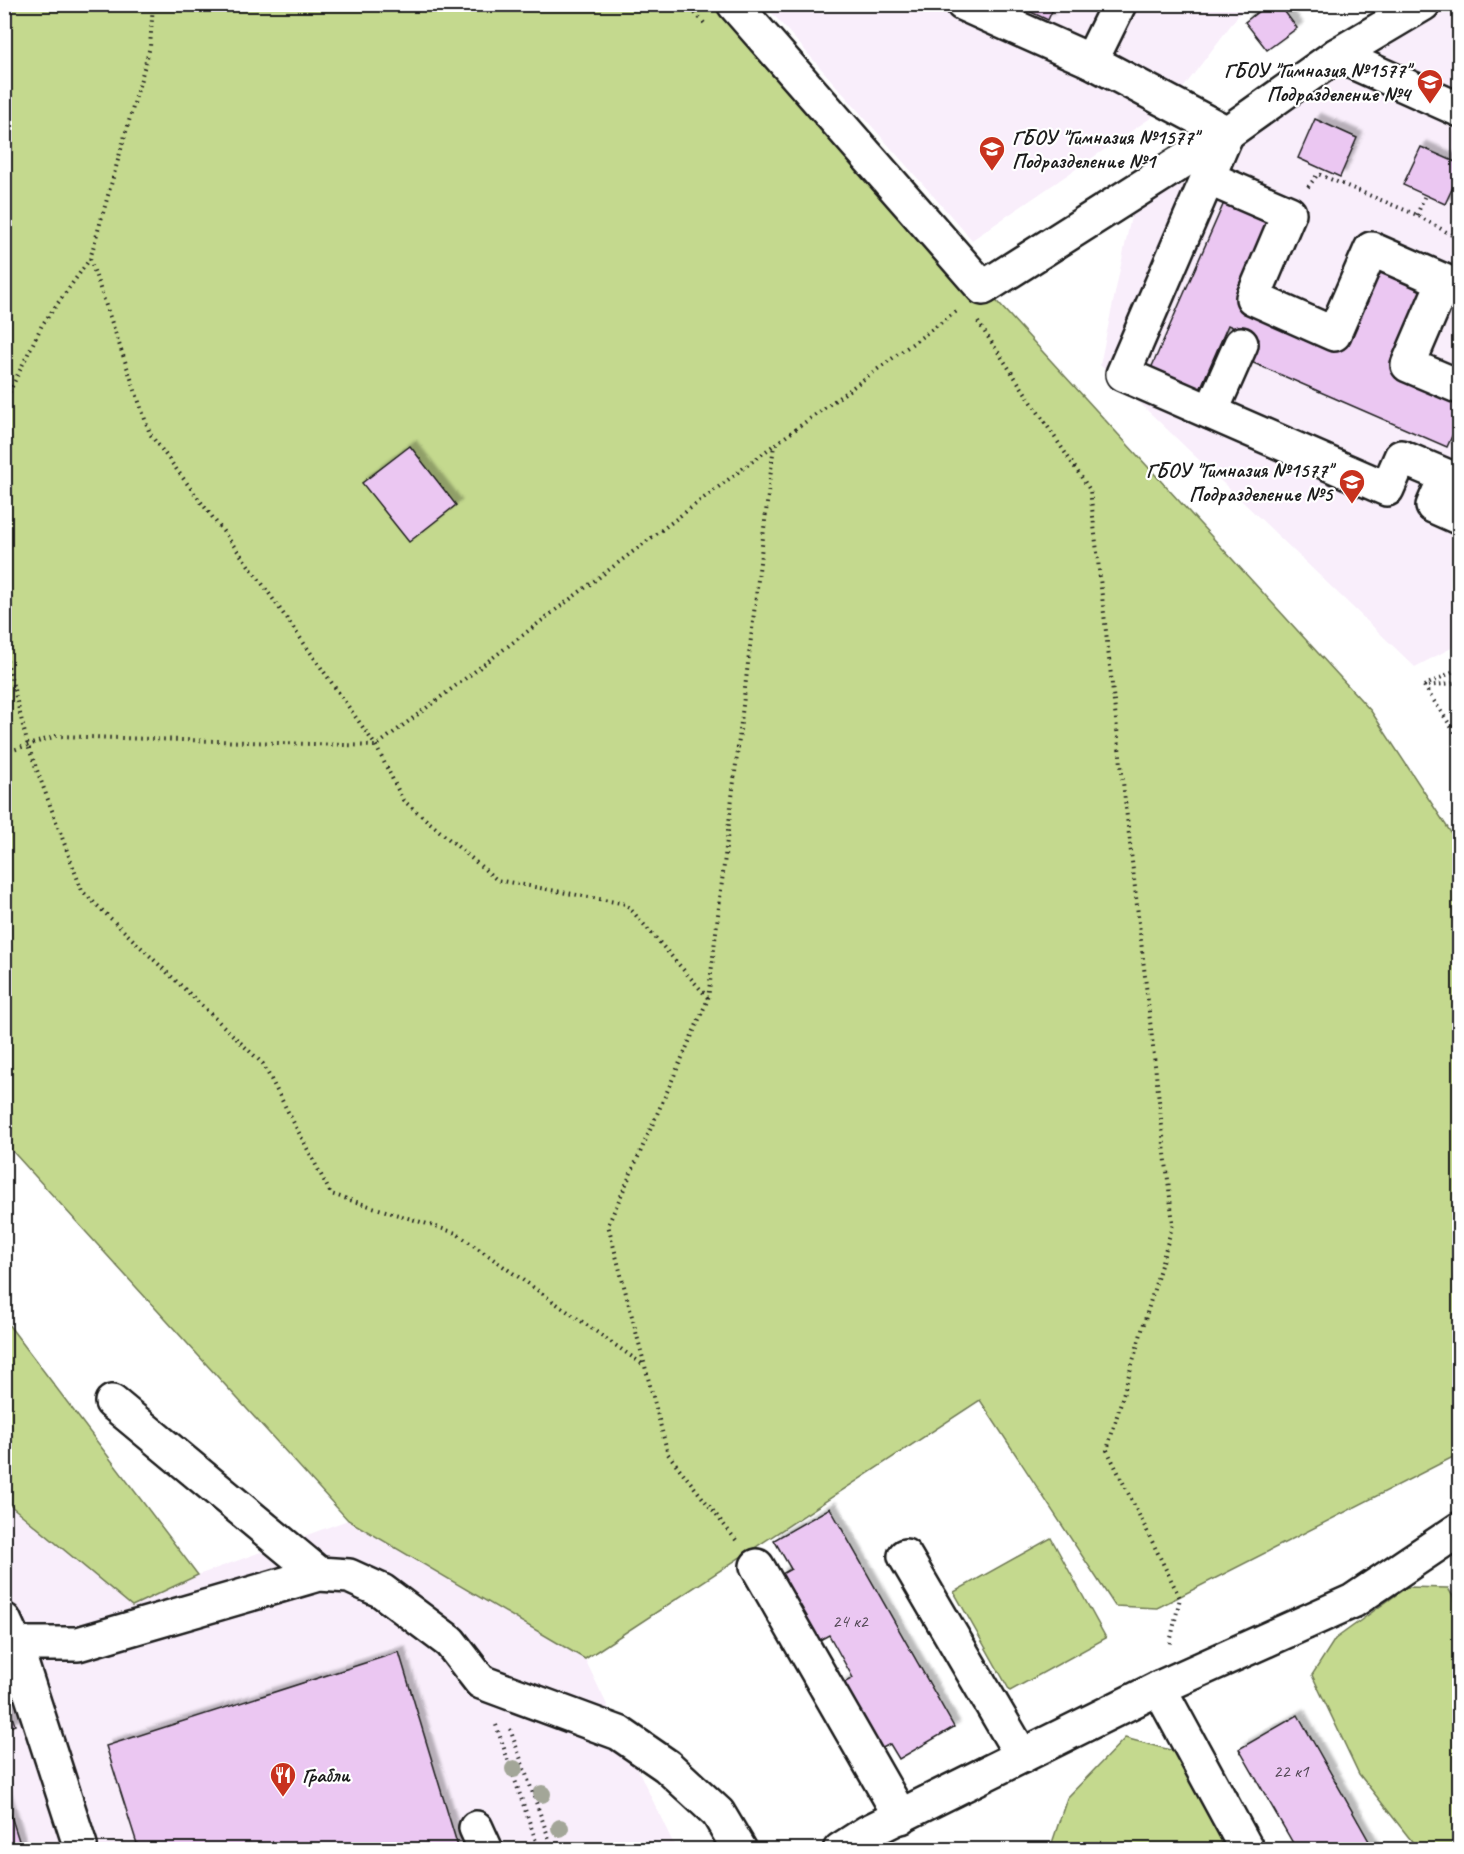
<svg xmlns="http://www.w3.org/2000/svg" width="1464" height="1854" font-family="Caveat,sans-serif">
	<defs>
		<filter id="shadow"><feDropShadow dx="5.5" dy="-5.5" stdDeviation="1.5" flood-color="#0004"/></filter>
	</defs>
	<rect width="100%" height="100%" fill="#fff"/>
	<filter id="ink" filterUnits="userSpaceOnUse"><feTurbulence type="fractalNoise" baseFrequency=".0167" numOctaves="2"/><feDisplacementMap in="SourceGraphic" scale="12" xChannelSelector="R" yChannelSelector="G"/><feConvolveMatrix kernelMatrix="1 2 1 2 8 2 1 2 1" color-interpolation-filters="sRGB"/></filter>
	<g filter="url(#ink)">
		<g fill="#f9eefb">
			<path d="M765,5H1246L1171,104L972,240Z"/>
			<path d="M1453,5H1459V644L1415,667L1100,365L1133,207L1342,69Z"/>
			<path d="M4,1501L132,1606L198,1575L348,1520L585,1659L676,1849H5Z"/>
		</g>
		<g fill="#c4d98e" stroke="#707a55" stroke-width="1.5">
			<path d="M5,5H726L1371,711L1459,845V1454L1157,1608L1115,1606L980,1400L585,1659L348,1520L5,1143Z"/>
			<path d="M4,1320H5L198,1575L132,1606L5,1501Z"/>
			<path d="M1051,1538L1106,1638L1010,1691L954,1592Z"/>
			<path d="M1407,1587L1448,1588L1459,1607V1849H1418L1359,1774L1312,1675L1335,1639Z"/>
			<path d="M1125,1738L1216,1762L1242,1850H1052V1843L1067,1798Z"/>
		</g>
		<g fill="#ebc7f2" stroke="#1c1c1c" stroke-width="1.5" filter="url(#shadow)">
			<path d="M1014,4H1055L1048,20Z"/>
			<path d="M1268,4H1279L1297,28L1267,50L1245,22Z"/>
			<path d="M1315,119L1357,138L1340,177L1298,158Z"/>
			<path d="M1421,147L1460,164V172L1445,204L1403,185Z"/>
			<path d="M1227,196L1275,217L1237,303L1341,348L1379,262L1429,284L1391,370L1460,399V426L1457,425L1447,447L1249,361L1259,339L1228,325L1198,394L1149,373Z"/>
			<path d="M410,446L456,505L409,542L362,483Z"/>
			<path d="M830,1508L954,1727L899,1759L890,1744L877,1751L840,1685L853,1678L829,1635L818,1641L780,1575L791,1569L774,1540Z"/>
			<path d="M399,1652L459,1850H139L106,1746Z"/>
			<path d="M4,1694L15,1725L4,1729Z"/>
			<path d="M1298,1715L1374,1850H1297L1239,1749Z"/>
			<path d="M4,1794L22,1850H4Z"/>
		</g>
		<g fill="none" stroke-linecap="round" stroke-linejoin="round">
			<g stroke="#1c1c1c" stroke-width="38">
				<g id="minor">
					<path d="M734,4L983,288L1227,133L1337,55L1423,4"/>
					<path d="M963,4L1091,61L1227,133L1123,374L1387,489L1401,457L1446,476L1433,506L1460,518"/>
					<path d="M1337,55L1460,110"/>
					<path d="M1091,61L1119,4"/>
					<path d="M1208,178L1289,213L1253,298L1334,334L1371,249L1444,281L1408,365L1460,387"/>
					<path d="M1211,412L1241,344"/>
					<path d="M112,1402L319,1574"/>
					<path d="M905,1556L1022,1756"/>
					<path d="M757,1566L901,1817"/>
					<path d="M4,1620L15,1644L80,1845L77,1850"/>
					<path d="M15,1644H78L319,1574L349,1576L382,1591L450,1642L481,1682L619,1733L667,1766L718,1813L740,1850"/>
					<path d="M1159,1688L1247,1850"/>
					<path d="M476,1828L486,1850"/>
					<path d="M840,1850L868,1832L1159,1688L1353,1601L1460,1529"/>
				</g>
			</g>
			<g stroke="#1c1c1c" stroke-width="4" stroke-dasharray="1.5 4.5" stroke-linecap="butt">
				<path d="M687,4L704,23"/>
				<path d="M1308,187L1318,174L1417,215L1460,240"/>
				<path d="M1417,215L1425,195"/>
				<path d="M90,259L150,434L261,582L376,746L403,800L497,880L626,904L708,998"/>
				<path d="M978,322L1090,490L1173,1224L1107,1450L1180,1598L1169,1647"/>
				<path d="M4,403L42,325L90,259L150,47L153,4"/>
				<path d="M4,649L28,746L82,891L263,1064L331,1194L456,1233L645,1366"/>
				<path d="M1424,686L1460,740"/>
				<path d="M1424,686L1460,668"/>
				<path d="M1428,686L1460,682"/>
				<path d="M4,753L56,736L376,746L774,445L957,311"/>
				<path d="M736,1540L668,1454L608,1225L708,999L774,445"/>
				<path d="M496,1725L539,1850"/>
				<path d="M510,1729L553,1850"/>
			</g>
			<use href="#minor" stroke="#fff" stroke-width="33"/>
		</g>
		<g fill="#a3a698">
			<circle cx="514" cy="1769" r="9"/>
			<circle cx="542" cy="1794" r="9"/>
			<circle cx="560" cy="1828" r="9"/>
		</g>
	</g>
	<defs>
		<g id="school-pin" transform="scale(1.35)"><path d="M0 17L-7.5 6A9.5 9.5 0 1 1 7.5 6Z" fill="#c8321e" stroke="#fff"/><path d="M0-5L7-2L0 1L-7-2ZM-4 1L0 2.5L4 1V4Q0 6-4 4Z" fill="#fff"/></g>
		<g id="restaurant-pin" transform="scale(1.35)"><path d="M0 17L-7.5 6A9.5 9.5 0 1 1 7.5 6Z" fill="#c8321e" stroke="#fff"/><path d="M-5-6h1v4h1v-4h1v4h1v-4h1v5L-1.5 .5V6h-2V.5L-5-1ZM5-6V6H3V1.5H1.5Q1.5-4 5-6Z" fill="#fff"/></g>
	</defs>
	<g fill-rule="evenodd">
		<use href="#school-pin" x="1430" y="82"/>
		<use href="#school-pin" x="992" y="149"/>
		<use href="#school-pin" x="1352" y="482"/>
		<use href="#restaurant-pin" x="283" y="1775"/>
	</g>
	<g text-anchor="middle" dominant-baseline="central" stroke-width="4.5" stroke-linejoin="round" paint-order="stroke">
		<g font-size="18" fill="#504752">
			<text x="850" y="1621">24 к2</text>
			<text x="1291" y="1771">22 к1</text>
		</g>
		<g font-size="21" font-weight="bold" fill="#1c1c1c" stroke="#fff" text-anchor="end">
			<text x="1410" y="70">ГБОУ "Гимназия №1577"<tspan x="1410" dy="24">Подразделение №4</tspan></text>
			<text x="1012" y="137" text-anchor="start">ГБОУ "Гимназия №1577"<tspan x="1012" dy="24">Подразделение №1</tspan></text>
			<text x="1332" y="470">ГБОУ "Гимназия №1577"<tspan x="1332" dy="24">Подразделение №5</tspan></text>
			<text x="302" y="1775" text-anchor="start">Грабли</text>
		</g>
	</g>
	<rect width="1464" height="1854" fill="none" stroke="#fff" stroke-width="24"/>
	<rect x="12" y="12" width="1440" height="1830" fill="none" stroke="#1c1c1c" stroke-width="2" filter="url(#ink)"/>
</svg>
